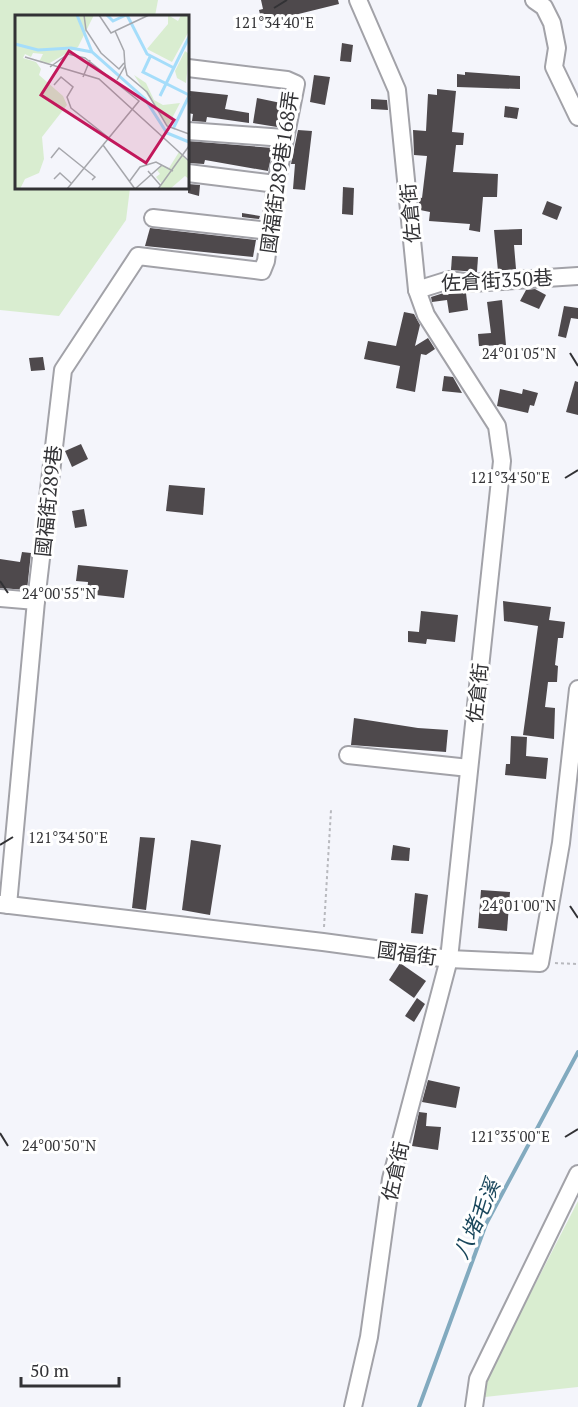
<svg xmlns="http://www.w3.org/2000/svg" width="578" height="1407" font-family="'PT Serif','Noto Sans TC',serif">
	<rect width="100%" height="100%" fill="#f4f5fb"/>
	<g fill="#d9edd0">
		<path d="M0,0H158L155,16H16V188H130L126,220L59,316L0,310Z"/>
		<path d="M578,1201V1387L485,1397V1382Z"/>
	</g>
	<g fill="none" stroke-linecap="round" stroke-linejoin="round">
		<path stroke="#82aabf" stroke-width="4" d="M419,1407L486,1224L578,1052"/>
	</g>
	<g fill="#4e494c">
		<path d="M261,0H338L339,4L262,23L259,10L263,9Z"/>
		<path d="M342,43L353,45L351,62L340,61Z"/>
		<path d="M465,72L520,76V89L457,87V74L465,75Z"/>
		<path d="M314,75L330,77L325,105L310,102Z"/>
		<path d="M437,89L456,91L452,132L464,133L463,145H456L453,172L498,174L497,197H483L480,232L469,230L470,224L429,221L430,212L420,210L418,197L422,198L427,156L414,155L413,130L426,131L428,94L437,95Z"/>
		<path d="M190,91L228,95L225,109L249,113V123L207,117L206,122L192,121L193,114L188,113V92Z"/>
		<path d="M257,98L281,103L277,127L253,123Z"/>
		<path d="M371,99L387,100L388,110L371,109Z"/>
		<path d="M505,106L519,108L517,119L504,117Z"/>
		<path d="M298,130L312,131L305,190L293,189L295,164H291Z"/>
		<path d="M188,141L273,148L268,171L205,160L204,164L188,163Z"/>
		<path d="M188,184L200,185L199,196L188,193Z"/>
		<path d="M343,187L354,188L353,215L342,214Z"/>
		<path d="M547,201L562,207L557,220L542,214Z"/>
		<path d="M242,213L260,216L259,219L242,217Z"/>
		<path d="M150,228L256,240L253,257L145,246Z"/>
		<path d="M522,229V245H514L516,269L498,271L494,230Z"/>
		<path d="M452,256L478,257L477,272L451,270Z"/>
		<path d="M535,289L546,295L539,309L520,301L526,290Z"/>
		<path d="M450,291L466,293L468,310L449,313L447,300L432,302L431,297Z"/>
		<path d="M502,300L506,345L479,346L478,334L491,333L487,302Z"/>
		<path d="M564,306L578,308V319L571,318L566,338L558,336Z"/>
		<path d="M404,312L414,314L420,325L415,346L428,338L435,349L426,355L421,354L415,392L396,388L400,366L364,359L368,341L396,346Z"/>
		<path d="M43,357L45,370L31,371L29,358Z"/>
		<path d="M444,376L453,377L462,393L442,391Z"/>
		<path d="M575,381L578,382V415L566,412Z"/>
		<path d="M500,389L522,394L523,389L538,393L534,406L530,405L528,413L497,406Z"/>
		<path d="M81,444L88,459L72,467L65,451Z"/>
		<path d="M169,485L205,488L203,515L166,511Z"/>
		<path d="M84,509L87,526L75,528L72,511Z"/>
		<path d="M22,552L31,553L27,590L0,588V559L20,562Z"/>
		<path d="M78,565L128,570L124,598L87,594L88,582L76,581Z"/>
		<path d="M503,601L551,607L549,620L565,622L563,638H558L555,665L558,666L557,682H548L545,707L555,708L554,739L523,735L538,626L504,621Z"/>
		<path d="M421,611L458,615L455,642L427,639L426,644L408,642V631L419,632Z"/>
		<path d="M354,718L418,728L448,730L446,752L351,745Z"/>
		<path d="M511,736L527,737L526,756L548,758L546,779L505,775L506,764H510Z"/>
		<path d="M140,837L155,838L146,910L132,908Z"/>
		<path d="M191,840L221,845L210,915L182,910Z"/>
		<path d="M393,845L410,848L409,861L391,860Z"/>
		<path d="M481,890L510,892L507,931L478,928Z"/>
		<path d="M415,893L428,895L423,934L411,933Z"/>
		<path d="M400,963L426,981L414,998L389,980Z"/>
		<path d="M417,998L425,1004L414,1022L405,1016Z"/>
		<path d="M428,1080L460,1087L456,1108L422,1102Z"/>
		<path d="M419,1112L427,1113L426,1126L441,1127L438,1150L412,1146Z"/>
	</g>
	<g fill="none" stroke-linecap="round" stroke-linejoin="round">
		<g stroke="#a2a2a8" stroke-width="20">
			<g id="minor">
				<path d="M534,0L544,7L552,23L557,48L554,67L578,117"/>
				<path d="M188,131L284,138"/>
				<path d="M188,173L276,184"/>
				<path d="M153,218L269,231"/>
				<path d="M417,290L449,280L471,283L578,276"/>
				<path d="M0,598L36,601"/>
				<path d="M348,755L469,768"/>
				<path d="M0,904L323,942L449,959L540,963L561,843L578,689"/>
				<path d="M8,905L36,601L63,370L138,256L262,271L266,261L276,184L296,84L287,80L188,68"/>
				<path d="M353,1407L369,1337L391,1179L449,959L502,461L497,426L426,315L417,290L397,90L358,0"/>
				<path d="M474,1407L478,1379L578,1174"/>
			</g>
		</g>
		<g stroke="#b8b9be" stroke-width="2" stroke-dasharray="3 3" stroke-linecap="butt">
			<path d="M324,927L331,810"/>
			<path d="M555,963L578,964"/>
		</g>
		<use href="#minor" stroke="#fff" stroke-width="16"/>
	</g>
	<path fill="none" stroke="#323235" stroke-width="2" d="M274,8L287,0M570,353L578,366M565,478L578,470M0,581L8,593M0,845L13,837M570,906L578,918M0,1133L8,1146M565,1137L578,1129"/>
	<g text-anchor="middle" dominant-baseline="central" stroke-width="6" stroke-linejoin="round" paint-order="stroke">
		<g font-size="20" fill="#323235" stroke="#fff">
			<text transform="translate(279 172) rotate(-82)">國福街289巷168弄</text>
			<text transform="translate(410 213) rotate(-95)">佐倉街</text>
			<text transform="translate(497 280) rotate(-3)">佐倉街350巷</text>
			<text transform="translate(48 501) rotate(-84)">國福街289巷</text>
			<text transform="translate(477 693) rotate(-84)">佐倉街</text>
			<text transform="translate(407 953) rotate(8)">國福街</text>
			<text transform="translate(395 1171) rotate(-78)">佐倉街</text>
		</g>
		<g font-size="21" font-style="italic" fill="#1a475c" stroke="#fff">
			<text transform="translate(476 1219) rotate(-66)">八堵毛溪</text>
		</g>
	</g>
	<g transform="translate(15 15)">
		<rect width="174" height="174" fill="#f4f5fb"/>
		<path d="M0,0H79L63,32L33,49L24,47L28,39L18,38L16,42L10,39L8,43L21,47L26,54L24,60L48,81L52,90L27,122L29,144L24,158L10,164L5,174H0ZM153,0L163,6L166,0H174V16L157,47L132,34L153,9ZM170,36L174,39L171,68L162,63L160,56ZM119,60L131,68L139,85L148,90L165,88L153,111ZM164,137L174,147V164L170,161L155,174H144L147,169L141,162L145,159L142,155L147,150L154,153Z" fill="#d9edd0"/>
		<path fill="none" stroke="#a5ddfa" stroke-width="3" d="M62,0L77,37M92,0L98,6L111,0M112,0L132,39L159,53M0,29L23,35L56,33L77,37L130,84L152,118L174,127M135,42L128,57L174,80M145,81L174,22M158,114L174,81"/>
		<path fill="none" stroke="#a6a7ac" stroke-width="1.5" d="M69,0L71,15L86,38L104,54L109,48M84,0L96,18L100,16L109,36L110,51L102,65M100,16L134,0M10,42L84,64L174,146M110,51L112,60L132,77L152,111L174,119M35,52L53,39L70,43L124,86L52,174M68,62L75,45M39,70L46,62L58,72L52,82L56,93L94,123M88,130L120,174M36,143L44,133L80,162L77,165M133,156L146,171M39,164L45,158L56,168M114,167L125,152L141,147L158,156M120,174L147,150M143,174L174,131"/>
		<path fill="#c2185b" fill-opacity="0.15" stroke="#c2185b" stroke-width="3" d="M54,36L159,105L131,148L26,80Z"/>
		<rect width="174" height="174" fill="none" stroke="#323235" stroke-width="3"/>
	</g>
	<g font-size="15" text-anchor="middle" fill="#323235" stroke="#fff" stroke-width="6" stroke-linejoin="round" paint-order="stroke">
		<text x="274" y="28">121°34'40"E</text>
		<text x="519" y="359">24°01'05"N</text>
		<text x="510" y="483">121°34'50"E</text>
		<text x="59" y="599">24°00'55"N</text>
		<text x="68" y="843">121°34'50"E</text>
		<text x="519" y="911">24°01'00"N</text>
		<text x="510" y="1142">121°35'00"E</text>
		<text x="59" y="1151">24°00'50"N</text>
	</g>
	<path d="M21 1377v9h98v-9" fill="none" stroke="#323235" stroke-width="3"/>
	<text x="30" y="1377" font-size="18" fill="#323235" stroke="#ffffff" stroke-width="4.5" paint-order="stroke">50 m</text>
</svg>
